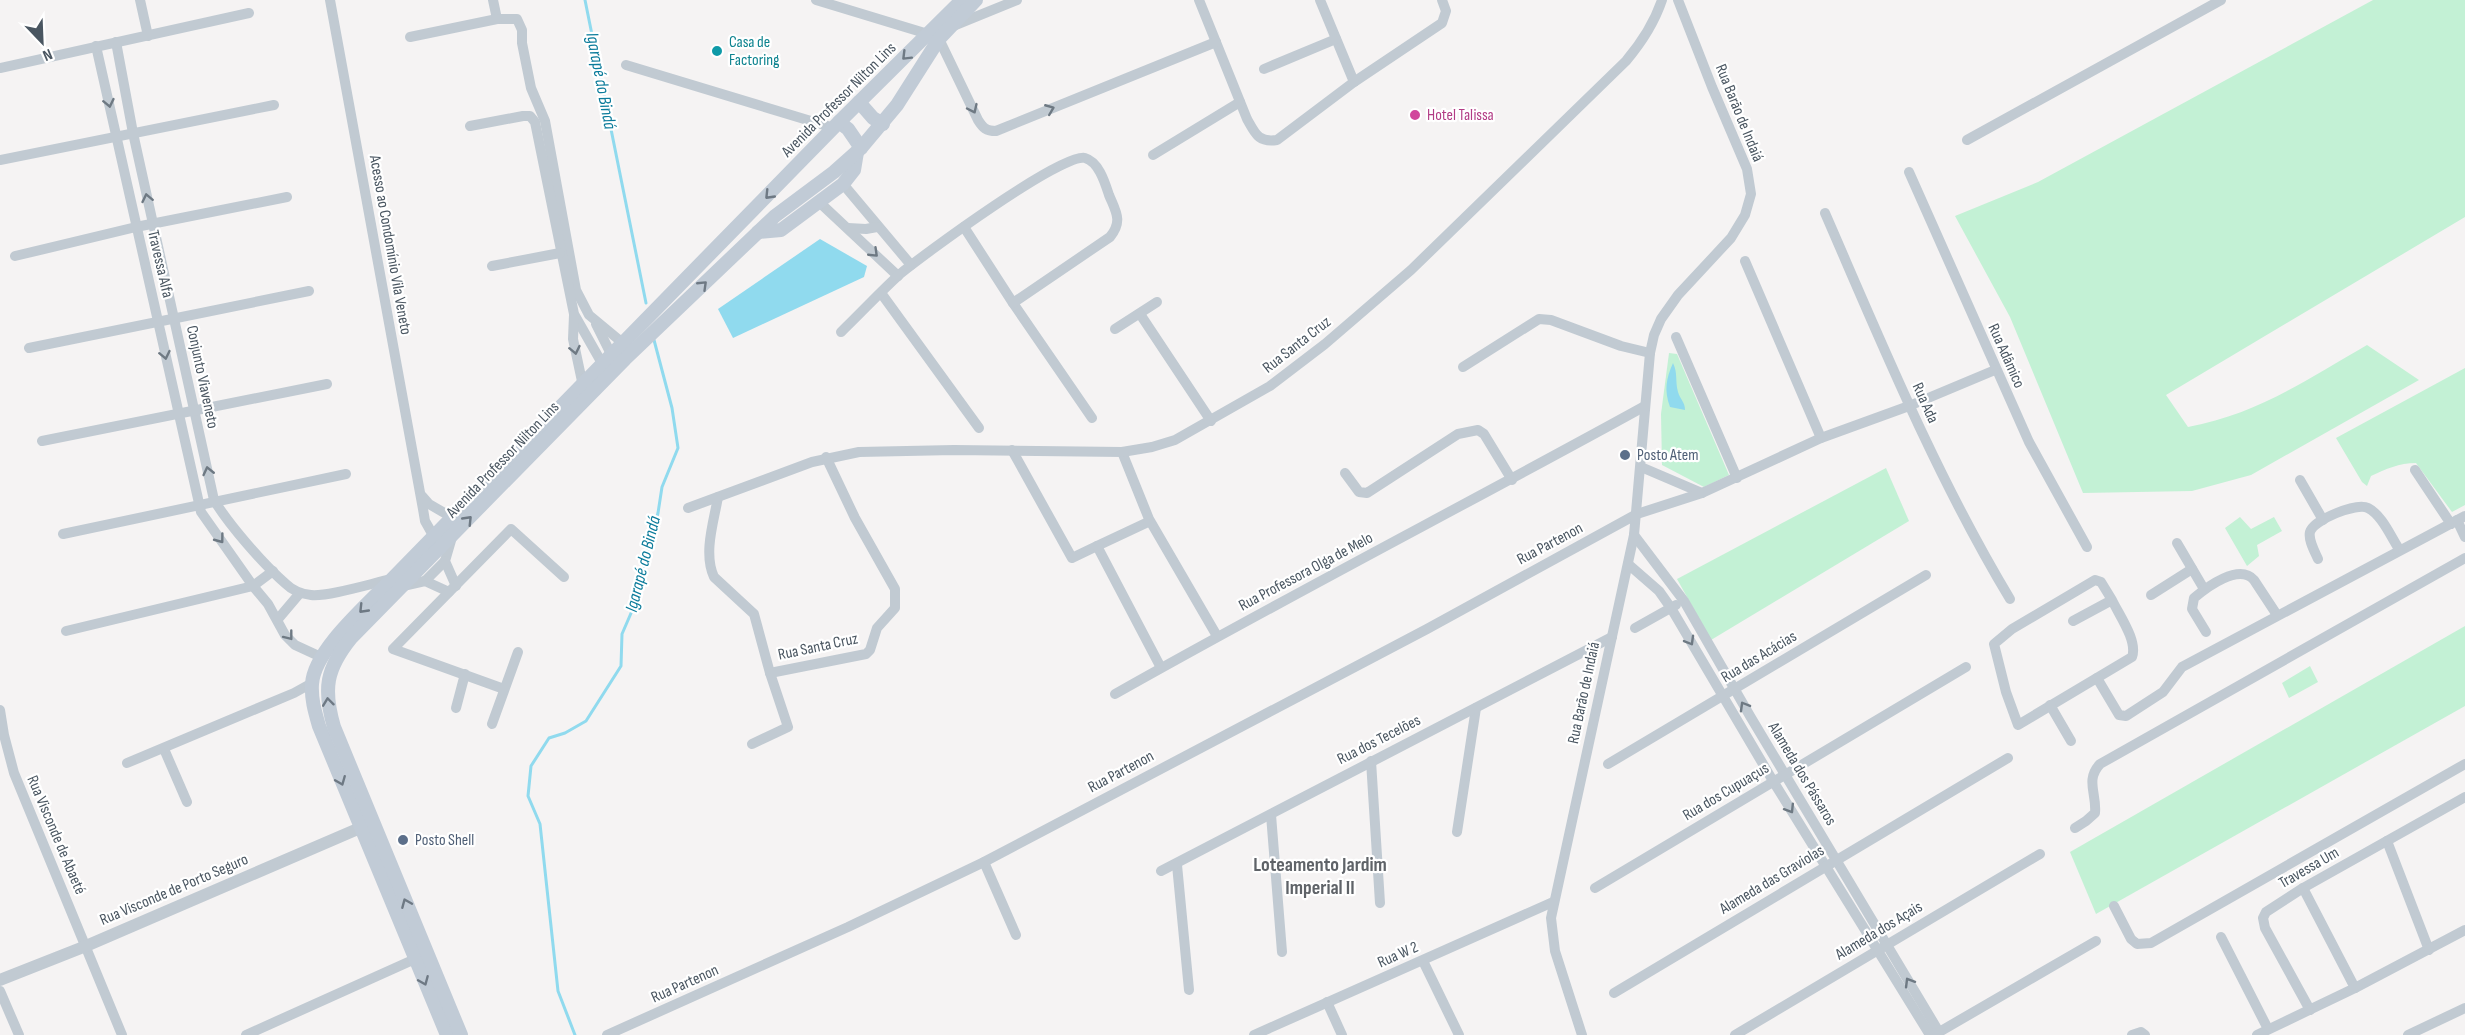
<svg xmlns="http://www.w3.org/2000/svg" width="2465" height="1035" font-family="'Sofia Sans Condensed',sans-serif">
	<rect width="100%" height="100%" fill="#f5f3f3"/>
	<g fill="#c3f1d5">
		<path d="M2373,0H2465V217L2166,395L2188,427C2258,414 2306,380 2367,345L2419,380L2251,475L2192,491L2083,493L2010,317L1955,216L2038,182Z"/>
		<path d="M1669,353L1677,354L1729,475L1704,487L1662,465L1661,414Z"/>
		<path d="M2465,368V505L2452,512L2416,463C2399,463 2386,469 2371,476L2367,486L2362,482L2336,438Z"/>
		<path d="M1886,468L1909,521L1711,640L1677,579Z"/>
		<path d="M2240,517L2251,529L2274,517L2282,531L2257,545L2259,556L2247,566L2225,528Z"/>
		<path d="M2465,626V706L2096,914L2070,852Z"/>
		<path d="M2310,666L2318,682L2289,698L2282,683Z"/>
	</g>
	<g fill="#90daee">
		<path d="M820,239L867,266L864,277L733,338L718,309Z"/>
		<path d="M1673,363C1678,373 1675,381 1678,392C1680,399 1685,402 1685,410L1670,407C1664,390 1666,379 1673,363Z"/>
	</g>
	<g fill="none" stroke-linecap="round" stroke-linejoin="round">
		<g stroke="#90daee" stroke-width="3">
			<path d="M585,0L646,303"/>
			<path d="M575,1035L558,991L540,824L528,796L531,766L549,738L565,733L586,721L621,666L622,634L638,597L644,565L658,513L662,487L678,448L672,408L654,340"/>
		</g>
		<g stroke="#c1cad2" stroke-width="10">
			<path d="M140,0L148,36"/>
			<path d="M330,0L423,509L425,521L434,537"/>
			<path d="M493,0L497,19H517L522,30V43L531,88L545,121L576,290L589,315L624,344"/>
			<path d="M816,0L928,34"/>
			<path d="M1199,0L1247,119C1255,133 1258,143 1277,140L1354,82L1442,23L1446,11L1442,0"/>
			<path d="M1320,0L1354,82"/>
			<path d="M953,26L1017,0"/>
			<path d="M410,37L497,19"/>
			<path d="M939,39L978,120C983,128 986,131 996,131L1216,42"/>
			<path d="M116,42L133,133L214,500C229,525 264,565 286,584C293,591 302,594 311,595C328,597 373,583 392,579"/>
			<path d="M96,46L201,512L253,586L268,604L285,635L295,645L321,657"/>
			<path d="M626,65L834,128"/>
			<path d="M0,68L249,13"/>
			<path d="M1264,69L1336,39"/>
			<path d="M470,126L523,116H530L535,122L574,314L603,365"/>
			<path d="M1967,140L2221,0"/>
			<path d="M1153,155L1240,102"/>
			<path d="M0,160L274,105"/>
			<path d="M1909,172L2029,442L2087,547"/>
			<path d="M843,184L911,265"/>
			<path d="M818,201L898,276"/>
			<path d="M1825,213C1882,344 1936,476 2010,599"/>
			<path d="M964,227L1013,303L1092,418"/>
			<path d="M848,228L866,229L877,227"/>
			<path d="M15,256L136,227L287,197"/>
			<path d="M1745,261L1821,438"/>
			<path d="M492,266L560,253"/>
			<path d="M881,293L979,428"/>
			<path d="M1140,314L1211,421"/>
			<path d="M574,315L573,339L583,386"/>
			<path d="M596,324L612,356"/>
			<path d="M1115,329L1157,302"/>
			<path d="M841,332C861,313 880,292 900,274C923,255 1063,152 1085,158C1099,162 1105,183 1109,195C1116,212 1123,221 1110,237L1013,303"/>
			<path d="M1676,337L1737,478"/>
			<path d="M29,348L309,291"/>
			<path d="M1463,367L1539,319L1551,320L1621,346L1650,353"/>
			<path d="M42,441L327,384"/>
			<path d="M1012,450L1072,558L1097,546L1159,664"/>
			<path d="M1122,452L1149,519L1217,636"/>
			<path d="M1641,467L1702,493"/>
			<path d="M2415,470L2451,524"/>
			<path d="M1345,473L1359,492L1367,493L1458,434L1478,430L1484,434L1512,480"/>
			<path d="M2300,480L2323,520"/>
			<path d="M422,496L429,504L453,518"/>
			<path d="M718,497C714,521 703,553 714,577L754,614L770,673L788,727L752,744"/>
			<path d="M688,508L812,462L859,452L954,450L1122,452L1152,447L1175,440L1270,386L1325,344L1411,270L1626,61C1642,42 1654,24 1662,0"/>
			<path d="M2457,520L2465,537"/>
			<path d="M63,534L346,474"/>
			<path d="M1634,535L1684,601L1750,716L1939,1032"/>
			<path d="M452,537L445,561L456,586"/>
			<path d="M2177,543L2204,589"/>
			<path d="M1097,546L1146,523"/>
			<path d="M2318,559C2315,552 2308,540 2310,532C2313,520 2357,502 2368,508C2382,515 2391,537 2399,549"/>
			<path d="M1628,564L1659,591L1671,608L1773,781L1930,1035"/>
			<path d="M425,581L445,561"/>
			<path d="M403,586L425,581L449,592"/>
			<path d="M2151,595L2192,569"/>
			<path d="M278,619L300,593"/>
			<path d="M2073,621L2112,600C2119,615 2138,641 2132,657L2018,725L2006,692L1994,644L2012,629L2095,580L2101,582L2112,600"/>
			<path d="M1635,628L1676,605"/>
			<path d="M66,631L253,586L273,571"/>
			<path d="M2206,632L2192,609L2194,598C2207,587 2239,563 2254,580L2277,615"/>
			<path d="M770,673L866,654L870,650L877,628L895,608V589L855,518L826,457"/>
			<path d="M2097,678L2119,715L2126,716L2163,692L2182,667L2465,516"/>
			<path d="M504,689L393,649L511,529L564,577"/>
			<path d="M1115,694C1290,595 1469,503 1645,406"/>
			<path d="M2050,705L2071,741"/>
			<path d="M456,708L465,674"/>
			<path d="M0,710L4,735L14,773L122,1035"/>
			<path d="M492,724L518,652"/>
			<path d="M164,749L187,802"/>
			<path d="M1371,761L1380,903"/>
			<path d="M127,763L294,693L312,683"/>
			<path d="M1608,764L1926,575"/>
			<path d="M1271,815L1282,952"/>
			<path d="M2075,828L2086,821L2095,813C2097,794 2085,780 2100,764L2465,558"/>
			<path d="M1457,832L1476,708"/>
			<path d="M2387,841L2429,950"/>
			<path d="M984,862L1016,935"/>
			<path d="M1177,865L1189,990"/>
			<path d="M1161,871L1612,637"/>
			<path d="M1595,888L1966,667"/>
			<path d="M2303,888L2355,988"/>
			<path d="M2114,906L2131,939L2137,944L2151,943L2465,764"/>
			<path d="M2221,937L2268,1029"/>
			<path d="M1423,961L1459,1035"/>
			<path d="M0,991L19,1035"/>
			<path d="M1614,993L2008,758"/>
			<path d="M1327,1002L1342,1035"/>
			<path d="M2310,1010L2265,928L2263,918L2266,912L2303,888L2465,797"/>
			<path d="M246,1035L415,959"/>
			<path d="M607,1035L848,927L984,862L1427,629L1637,514L1702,493L1821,438L1909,406L1995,370"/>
			<path d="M1254,1035L1553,902"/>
			<path d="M1582,1035L1555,951L1551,918L1634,535L1650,353L1654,335L1661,319L1678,295L1731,238L1745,215L1751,194L1747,169L1712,87L1678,0"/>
			<path d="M1735,1035L2040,854"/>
			<path d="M1934,1035L2096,941"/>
			<path d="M2132,1035L2141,1032L2145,1035"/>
			<path d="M2257,1035L2355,988L2465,930"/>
			<path d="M2408,1035L2465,1008"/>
		</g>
		<path stroke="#c1cad2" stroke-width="12" d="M0,980L86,946L360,828"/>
		<g stroke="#c1cbd6" stroke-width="14">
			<path d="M859,102L873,118L883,124"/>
			<path d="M839,122L848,129L861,148"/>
			<path d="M758,232L781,230L843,184L854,170L857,152"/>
			<path d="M447,1035L319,726C315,712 311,699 312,684C314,650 368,604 392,579L839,122L962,0"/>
			<path d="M461,1035L334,727C323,689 326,669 351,638L625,359L775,216L834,172L861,148L897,105L939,39L976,0"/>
		</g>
	</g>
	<defs><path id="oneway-chevron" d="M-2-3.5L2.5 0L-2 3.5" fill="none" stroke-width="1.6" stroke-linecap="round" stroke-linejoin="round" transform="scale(1.5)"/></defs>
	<g stroke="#6e7984">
		<use href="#oneway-chevron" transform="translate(906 56) rotate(135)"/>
		<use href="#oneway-chevron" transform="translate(769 195) rotate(134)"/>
		<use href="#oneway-chevron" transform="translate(703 285) rotate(-44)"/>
		<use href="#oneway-chevron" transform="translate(468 520) rotate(-46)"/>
		<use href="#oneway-chevron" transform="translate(363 609) rotate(134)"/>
		<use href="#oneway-chevron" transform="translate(328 702) rotate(-97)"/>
		<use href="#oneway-chevron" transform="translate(341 781) rotate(68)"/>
		<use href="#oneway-chevron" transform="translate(406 903) rotate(-113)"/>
		<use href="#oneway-chevron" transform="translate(424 981) rotate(67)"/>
	</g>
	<g stroke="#6e7983">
		<use href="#oneway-chevron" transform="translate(109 103) rotate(78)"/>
		<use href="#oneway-chevron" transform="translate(973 109) rotate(65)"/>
		<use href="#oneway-chevron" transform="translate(1050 109) rotate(-22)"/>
		<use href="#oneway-chevron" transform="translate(147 198) rotate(-102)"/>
		<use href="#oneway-chevron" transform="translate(874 253) rotate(44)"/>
		<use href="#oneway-chevron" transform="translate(575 350) rotate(78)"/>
		<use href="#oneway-chevron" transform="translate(165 355) rotate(78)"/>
		<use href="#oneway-chevron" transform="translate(208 471) rotate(-103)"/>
		<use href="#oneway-chevron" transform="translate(220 539) rotate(53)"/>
		<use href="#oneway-chevron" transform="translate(289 636) rotate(52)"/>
		<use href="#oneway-chevron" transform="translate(1690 641) rotate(60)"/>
		<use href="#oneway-chevron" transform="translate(1744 706) rotate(-120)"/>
		<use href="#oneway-chevron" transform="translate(1790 809) rotate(58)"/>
		<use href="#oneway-chevron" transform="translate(1909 982) rotate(-121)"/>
	</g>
	<circle fill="#0f9aa8" stroke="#fff" stroke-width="2" cx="717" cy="51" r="6"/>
	<circle fill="#d1479c" stroke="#fff" stroke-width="2" cx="1415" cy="115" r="6"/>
	<g fill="#5c6f8a" stroke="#fff" stroke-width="2">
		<circle cx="1625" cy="455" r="6"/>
		<circle cx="403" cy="840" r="6"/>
	</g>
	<g text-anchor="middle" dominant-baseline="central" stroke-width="4.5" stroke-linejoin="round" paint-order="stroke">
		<g font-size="16" fill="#0d838f" stroke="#fff" text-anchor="start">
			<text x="729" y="42">Casa de<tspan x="729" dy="18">Factoring</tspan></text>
		</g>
		<g font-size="16" fill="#4a5661" stroke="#fff">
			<text transform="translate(839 100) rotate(-45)">Avenida Professor Nilton Lins</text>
			<text transform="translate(1739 113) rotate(68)">Rua Barão de Indaiá</text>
			<text transform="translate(390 245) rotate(80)">Acesso ao Condomínio Vila Veneto</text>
			<text transform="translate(160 264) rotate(77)">Travessa Alfa</text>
			<text transform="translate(1297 345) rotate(-38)">Rua Santa Cruz</text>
			<text transform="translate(2006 356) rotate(66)">Rua Adâmico</text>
			<text transform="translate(202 377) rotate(78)">Conjunto Viaveneto</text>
			<text transform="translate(1925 403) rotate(66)">Rua Ada</text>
			<text transform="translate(503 460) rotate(-46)">Avenida Professor Nilton Lins</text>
			<text transform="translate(1550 544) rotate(-28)">Rua Partenon</text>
			<text transform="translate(1306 572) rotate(-28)">Rua Professora Olga de Melo</text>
			<text transform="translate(818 647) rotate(-12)">Rua Santa Cruz</text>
			<text transform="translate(1759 657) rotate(-31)">Rua das Acácias</text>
			<text transform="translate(1584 693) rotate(-78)">Rua Barão de Indaiá</text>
			<text transform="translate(1379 740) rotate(-27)">Rua dos Tecelões</text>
			<text transform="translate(1121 772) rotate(-28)">Rua Partenon</text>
			<text transform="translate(1802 774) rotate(59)">Alameda dos Pássaros</text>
			<text transform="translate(1726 792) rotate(-31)">Rua dos Cupuaçus</text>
			<text transform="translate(56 835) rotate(67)">Rua Visconde de Abaeté</text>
			<text transform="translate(2309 868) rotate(-30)">Travessa Um</text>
			<text transform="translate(1772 880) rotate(-31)">Alameda das Graviolas</text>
			<text transform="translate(174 890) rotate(-23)">Rua Visconde de Porto Seguro</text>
			<text transform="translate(1879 931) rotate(-31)">Alameda dos Açais</text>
			<text transform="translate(1398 955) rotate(-24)">Rua W 2</text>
			<text transform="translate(685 984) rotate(-24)">Rua Partenon</text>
		</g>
		<g font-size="16" fill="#b23c85" stroke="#fff" text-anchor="start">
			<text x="1427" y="115">Hotel Talissa</text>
		</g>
		<g font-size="16" fill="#4e5e75" stroke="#fff" text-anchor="start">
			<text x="1637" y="455">Posto Atem</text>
			<text x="415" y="840">Posto Shell</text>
		</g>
		<g font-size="18" font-style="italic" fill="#0c7c9b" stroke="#fff">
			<text transform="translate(601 81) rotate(79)">Igarapé do Bindá</text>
			<text transform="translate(643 564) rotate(-76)">Igarapé do Bindá</text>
		</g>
		<g font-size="20" font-weight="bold" fill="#5f6368" stroke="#fff">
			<text x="1320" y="865">Loteamento Jardim<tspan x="1320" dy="23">Imperial II</tspan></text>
		</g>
	</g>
	<g transform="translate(42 42) rotate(157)" stroke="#ffffff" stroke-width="4.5" paint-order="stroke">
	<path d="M0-4.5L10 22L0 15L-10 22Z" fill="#4a5661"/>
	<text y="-9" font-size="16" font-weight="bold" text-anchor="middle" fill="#4a5661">N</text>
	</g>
</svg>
